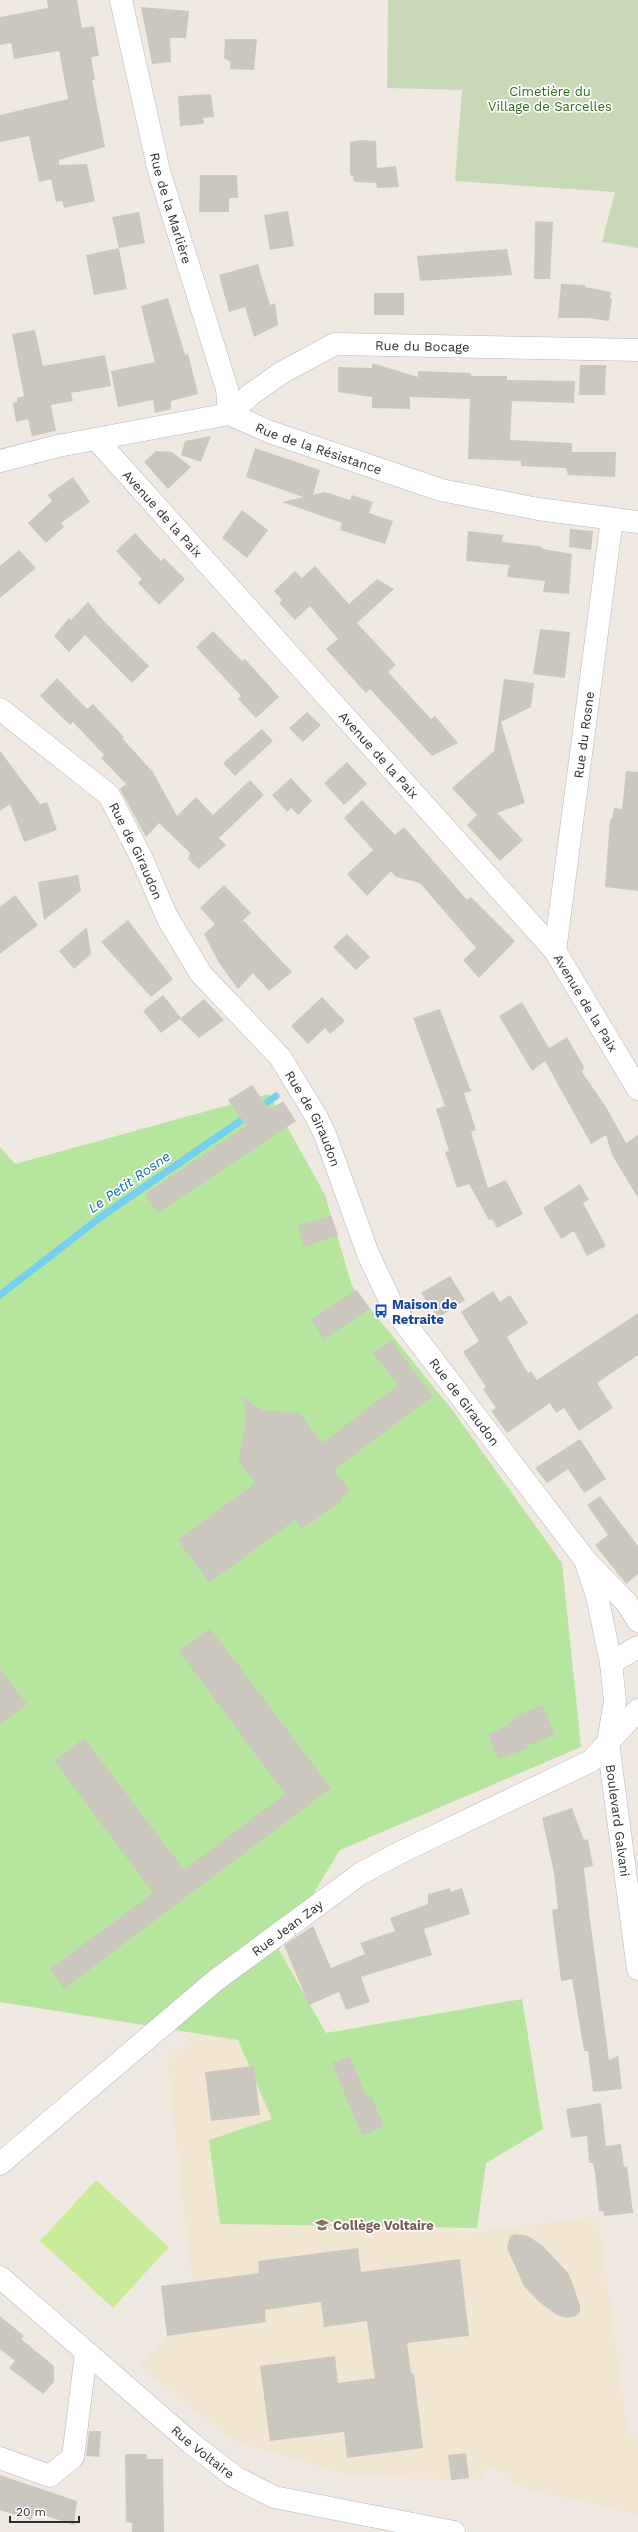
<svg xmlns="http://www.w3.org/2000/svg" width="638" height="2532" font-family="'Work Sans',sans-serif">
	<rect width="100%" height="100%" fill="#efe9e1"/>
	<path fill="#f0e6d1" d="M284,1945L332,2063L443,2149L459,2234L598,2216L628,2432L638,2441V2515L526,2489L487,2465L483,2479L451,2480L348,2475L233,2441L139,2367L167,2336L161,2286L192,2282L167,2059L258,1983Z"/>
	<path fill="#b6e59e" d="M269,1094L325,1195L352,1286L453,1411L562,1563L581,1747L340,1850L279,1950L326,2033L522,1999L543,2129L486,2163L477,2228L220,2224L209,2140L272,2119L238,2040L0,2002V1147L15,1164Z"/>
	<path fill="#c8d9b8" d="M388,0H638V248L602,242L615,192L455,181L462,90L387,88Z"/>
	<path fill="#c9ec9a" d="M96,2180L169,2247L113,2308L40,2241Z"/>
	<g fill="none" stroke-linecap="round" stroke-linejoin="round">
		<g stroke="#75cff0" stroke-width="7">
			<path d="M258,1109L276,1096"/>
			<path d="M0,1295L102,1216L249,1115"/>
		</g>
	</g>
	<g fill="#cbc7bf">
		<path d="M47,0H77L82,28L94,26L99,56L91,57L95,80H92L105,147L59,160V165L87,164L95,201L64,208L62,201L56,202L51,179L39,182L29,136L0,142V115L68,99L59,51L14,59L11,43L0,45V17L48,8Z"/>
		<path d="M141,7L189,11L186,38H170L171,62L152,64Z"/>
		<path d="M225,39H257L254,70L230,69V62L224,58Z"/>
		<path d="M211,94L214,117L203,118L204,124L180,126L178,96Z"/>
		<path d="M360,140L376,141L377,168L396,166L399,187L377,188L376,183L354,182L353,176L350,175V142Z"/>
		<path d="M200,175H237L238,198H229V212H199Z"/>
		<path d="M288,211L294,246L270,250L264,215Z"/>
		<path d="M139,212L145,243L119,248L112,217Z"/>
		<path d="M535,221L553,222L550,279H534Z"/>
		<path d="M119,248L127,289L94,295L86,255Z"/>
		<path d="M507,249L512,275L420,281L417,256Z"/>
		<path d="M258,264L270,305L275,303L278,325L254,337L245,307L229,312L219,275Z"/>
		<path d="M561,284L585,285V287L611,292L610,298L612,299L609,321L588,318H558Z"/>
		<rect x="374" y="293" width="30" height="22"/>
		<path d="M168,298L185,355L188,354L198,394L171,401V409L155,413L153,400L118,407L111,371L155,362L141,306Z"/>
		<path d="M35,330L43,366L105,355L111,386L71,393L73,401L51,405L56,431L32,436L28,419L16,422L13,403L17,402V398L24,396L12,334Z"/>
		<path d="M372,363L418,377V371L470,373L472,376H507V380L575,381L574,403L512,401L510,440L572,443V452H616L615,477L568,475L566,468L521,466V461L468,459L470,399L410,397V409L372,408V397L338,392V367L372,368Z"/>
		<path d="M580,365H606L605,395H579Z"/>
		<path d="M211,436L201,462L181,455L185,441Z"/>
		<path d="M255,448L320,470L313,495L325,492L350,500L352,495L373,502L369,513L393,521L385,544L340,530L342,523L282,502L303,497L246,477Z"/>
		<path d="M156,451L172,452L191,467L168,489L144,462Z"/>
		<path d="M73,477L90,502L61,523L64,527L46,543L28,523L52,501L48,495Z"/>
		<path d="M242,510L268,530L247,558L222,538Z"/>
		<path d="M570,529L593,531L591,550L569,547Z"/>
		<path d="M468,531L503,535L502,542L539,546L544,549L572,554L569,594L543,592L545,581L507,577L509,565L466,561Z"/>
		<path d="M135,533L161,561L164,558L185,579L159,605L138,583L142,579L116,551Z"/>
		<path d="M19,550L36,568L0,598V566Z"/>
		<path d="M315,566L349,604L377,579L394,589L357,623L396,665L388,672L431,719L435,716L458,743L432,756L370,689L366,693L326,649L338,639L310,606L295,620L279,603L282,600L274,591L295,571L302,578Z"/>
		<path d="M88,602L102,619L149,666L132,683L85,635L69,652L54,636L69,618L71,620Z"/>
		<path d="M540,629L570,632L565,678L533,674Z"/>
		<path d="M213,631L242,661L245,659L279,697L256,718L238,699L241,696L196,647Z"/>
		<path d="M57,678L87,709L93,704L124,737L122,738L153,772L177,816L196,797L213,815L250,780L264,795L219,838L226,845L199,869L188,859L190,853L159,823L146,837L120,789L126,784L101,758L104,755L73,722L70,725L40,696Z"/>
		<path d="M504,679L534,683L531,707L501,722L525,803L497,813L523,840L500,861L467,825L477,815L452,788L494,751Z"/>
		<path d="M307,712L321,725L303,742L289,728Z"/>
		<path d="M262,729L273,741L235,776L223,763Z"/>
		<path d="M0,751L40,804L47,802L57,830L24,842L10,804L0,811Z"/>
		<path d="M347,762L367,784L344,805L324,783Z"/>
		<path d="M626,771L638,772V891L605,887L610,819H612L614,808L622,809Z"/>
		<path d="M291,778L312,801L298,815L291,808L287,812L272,795Z"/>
		<path d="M362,800L395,835L404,827L467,900L471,897L515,941L479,978L463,960L476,948L420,883L396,877L391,871L367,896L347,874L373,850L344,818Z"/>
		<path d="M78,875L81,891L44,920L38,882Z"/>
		<path d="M224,885L251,913L243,920L292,972L269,991L253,973L238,989L219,963L204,934L215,924L200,908Z"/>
		<path d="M15,895L38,925L0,954V907Z"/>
		<path d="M128,920L173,979L151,997L101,942Z"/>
		<path d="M87,927L91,954L74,969L59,951Z"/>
		<path d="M347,934L370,957L356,970L333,947Z"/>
		<path d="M163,995L181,1018L161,1033L143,1011Z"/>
		<path d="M322,997L345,1021L330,1034L325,1028L308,1044L291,1026Z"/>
		<path d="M204,999L224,1020L199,1038L180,1019Z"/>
		<path d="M522,1002L549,1048L567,1037L584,1067L582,1072L606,1107L626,1143L638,1135V1198L612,1155L606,1135L591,1144L545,1061L532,1071L499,1016Z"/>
		<path d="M440,1009L471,1091L464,1093L476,1130L471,1132L488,1188L506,1180L523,1214L497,1228L492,1219L489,1220L469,1184L457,1188L445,1152L449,1151L436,1109L445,1106L413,1018Z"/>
		<path d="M252,1085L270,1110L283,1101L296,1121L158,1213L145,1194L246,1126L228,1100Z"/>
		<path d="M580,1184L589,1200L583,1203L606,1246L587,1256L574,1231L561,1239L543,1208Z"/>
		<path d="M331,1215L338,1235L304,1247L297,1226Z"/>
		<path d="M450,1276L465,1300L438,1318L421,1293Z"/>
		<path d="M357,1290L370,1309L324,1339L311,1319Z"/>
		<path d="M493,1291L500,1302L510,1295L528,1323L507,1337L528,1373L531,1371L537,1380L638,1313V1355L597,1383L613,1408L579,1431L564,1408L556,1413L550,1403L507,1433L491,1411L496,1408L483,1389L486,1387L463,1352L479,1341L461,1312Z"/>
		<path d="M391,1340L433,1396L334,1470L350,1491L341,1498L342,1501L301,1529L295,1520L209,1583L178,1540L255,1483L238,1461L246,1422L243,1397L262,1410L300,1413L322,1443L398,1385L373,1353Z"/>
		<path d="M580,1439L606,1479L584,1493L568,1469L547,1483L535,1468Z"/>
		<path d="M600,1496L638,1546V1574L626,1584L595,1545L608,1535L587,1505Z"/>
		<path d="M210,1628L331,1788L64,1989L50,1969L153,1893L54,1761L84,1738L184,1870L285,1794L179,1651Z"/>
		<path d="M0,1669L27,1704L0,1724Z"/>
		<path d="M543,1705L555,1735L528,1746L527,1749L498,1759L488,1734L507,1726L506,1724L514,1720L513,1717Z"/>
		<path d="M572,1808L584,1840L588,1839L593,1866L584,1868L590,1920L609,2060L618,2056L622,2089L593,2092L588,2051H584L572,1979L561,1981L552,1910L558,1909L554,1873L542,1818Z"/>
		<path d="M450,1888L451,1892L462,1888L470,1914L424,1929L432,1955L361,1977L370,2002L346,2010L339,1992L309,2005L284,1945L313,1926L331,1968L365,1954L360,1943L395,1931L390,1918L428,1904V1894Z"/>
		<path d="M350,2056L367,2098L371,2096L384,2126L362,2136L332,2063Z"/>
		<path d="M254,2066L260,2115L211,2121L205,2072Z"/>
		<path d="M601,2103L606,2146L621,2144L624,2167L627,2166L633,2213L604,2216L603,2211H599L595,2172L593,2163H589L587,2136L571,2138L566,2109Z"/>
		<path d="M516,2234L528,2236L543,2246L569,2274L580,2305V2312L576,2316L566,2318L557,2315L539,2302L524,2286L507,2248L510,2236Z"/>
		<path d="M358,2248L361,2272L460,2259L469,2336L407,2343L411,2373L414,2374L423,2448L347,2458L344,2432L270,2441L260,2366L335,2356L338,2383L375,2378L367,2321L324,2327L321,2302L265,2310L266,2322L167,2336L161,2286L259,2273L258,2261Z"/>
		<path d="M0,2316L24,2336L21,2339L54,2366V2382L43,2394L9,2368L15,2361L0,2349Z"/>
		<path d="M89,2431H101L99,2457L86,2456Z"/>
		<path d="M466,2453L469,2478L451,2480L448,2455Z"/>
		<path d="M125,2454H147V2459H163L164,2532H132V2523L126,2522Z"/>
		<path d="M0,2475L77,2501L74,2525L34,2512L31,2520L0,2510Z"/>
	</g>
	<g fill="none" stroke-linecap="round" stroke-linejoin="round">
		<g stroke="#b4b7c1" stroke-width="23">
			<g id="street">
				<path id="s1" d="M121,0L159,171L227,389L229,414"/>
				<path id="s2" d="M229,414L250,395L281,373L335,344L638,350"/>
				<path id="s3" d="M96,439L555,951L638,1089"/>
				<path id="s4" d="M0,461L58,446L229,414L270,432L441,490L538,509L638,522"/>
				<path id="s5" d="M0,709L109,795L142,859L167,917L201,974L280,1057L316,1116L326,1137L368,1254L394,1309L586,1561L626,1602L638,1621"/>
				<path id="s6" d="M555,951L612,519"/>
				<path id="s7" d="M587,1566L597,1596L611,1663L615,1701L608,1743L638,1969"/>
				<path d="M611,1663L638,1647"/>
				<path id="s8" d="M0,2164L216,1980L360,1874L397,1854L591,1761L638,1710"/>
				<path id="s9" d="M0,2277L191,2443L235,2477L274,2497L454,2532"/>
				<path d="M0,2458L50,2476L73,2457L86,2353"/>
			</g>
		</g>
		<use href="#street" stroke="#fff" stroke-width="22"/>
	</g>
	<defs>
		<g id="bus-bare" transform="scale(1.08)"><path d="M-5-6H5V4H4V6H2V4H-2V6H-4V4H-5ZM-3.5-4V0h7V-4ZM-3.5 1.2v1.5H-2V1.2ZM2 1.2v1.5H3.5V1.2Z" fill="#1a4fb4" stroke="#fff" stroke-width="2.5" paint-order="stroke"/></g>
		<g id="school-bare" transform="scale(1.08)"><path d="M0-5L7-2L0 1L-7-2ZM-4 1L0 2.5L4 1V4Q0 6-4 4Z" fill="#8d6e63" stroke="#fff" stroke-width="2.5" paint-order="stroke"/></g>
	</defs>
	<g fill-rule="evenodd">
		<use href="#bus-bare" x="381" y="1311"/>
		<use href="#school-bare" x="322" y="2225"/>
	</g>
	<g text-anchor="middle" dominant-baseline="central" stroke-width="3.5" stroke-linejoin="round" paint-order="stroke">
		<g font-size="13" fill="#2c6e1b" stroke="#fff">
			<text x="550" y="91">Cimetière du<tspan x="550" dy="15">Village de Sarcelles</tspan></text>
		</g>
		<g font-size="13" fill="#2e2e2e" stroke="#fff">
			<text stroke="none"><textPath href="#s1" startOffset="214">Rue de la Marlière</textPath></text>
			<text stroke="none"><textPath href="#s2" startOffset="215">Rue du Bocage</textPath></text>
			<text stroke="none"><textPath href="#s4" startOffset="330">Rue de la Résistance</textPath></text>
			<text stroke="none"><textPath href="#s3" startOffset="100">Avenue de la Paix</textPath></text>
			<text stroke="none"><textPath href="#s6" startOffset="218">Rue du Rosne</textPath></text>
			<text stroke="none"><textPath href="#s3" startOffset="424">Avenue de la Paix</textPath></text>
			<text stroke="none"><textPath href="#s5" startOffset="201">Rue de Giraudon</textPath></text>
			<text stroke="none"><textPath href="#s3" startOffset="748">Avenue de la Paix</textPath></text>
			<text stroke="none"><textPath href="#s5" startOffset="525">Rue de Giraudon</textPath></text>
			<text stroke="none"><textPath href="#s5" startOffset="849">Rue de Giraudon</textPath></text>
			<text stroke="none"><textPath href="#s7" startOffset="259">Boulevard Galvani</textPath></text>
			<text stroke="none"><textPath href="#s8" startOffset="372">Rue Jean Zay</textPath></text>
			<text stroke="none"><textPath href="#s9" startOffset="268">Rue Voltaire</textPath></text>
		</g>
		<g font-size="13" font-weight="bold" fill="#164399" stroke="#fff" text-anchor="start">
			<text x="392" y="1304">Maison de<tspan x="392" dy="15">Retraite</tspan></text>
		</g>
		<g font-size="13" font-weight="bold" fill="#785e54" stroke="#fff" text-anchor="start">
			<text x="333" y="2225">Collège Voltaire</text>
		</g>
		<g font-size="14" font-style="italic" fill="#0d6fa3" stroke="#fff">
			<text transform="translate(129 1182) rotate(-35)">Le Petit Rosne</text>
		</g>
	</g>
	<path d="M10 2516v6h69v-6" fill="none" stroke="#2e2e2e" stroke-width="2"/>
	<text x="16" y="2516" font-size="12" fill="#2e2e2e" stroke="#ffffff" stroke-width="3" paint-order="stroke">20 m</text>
</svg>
